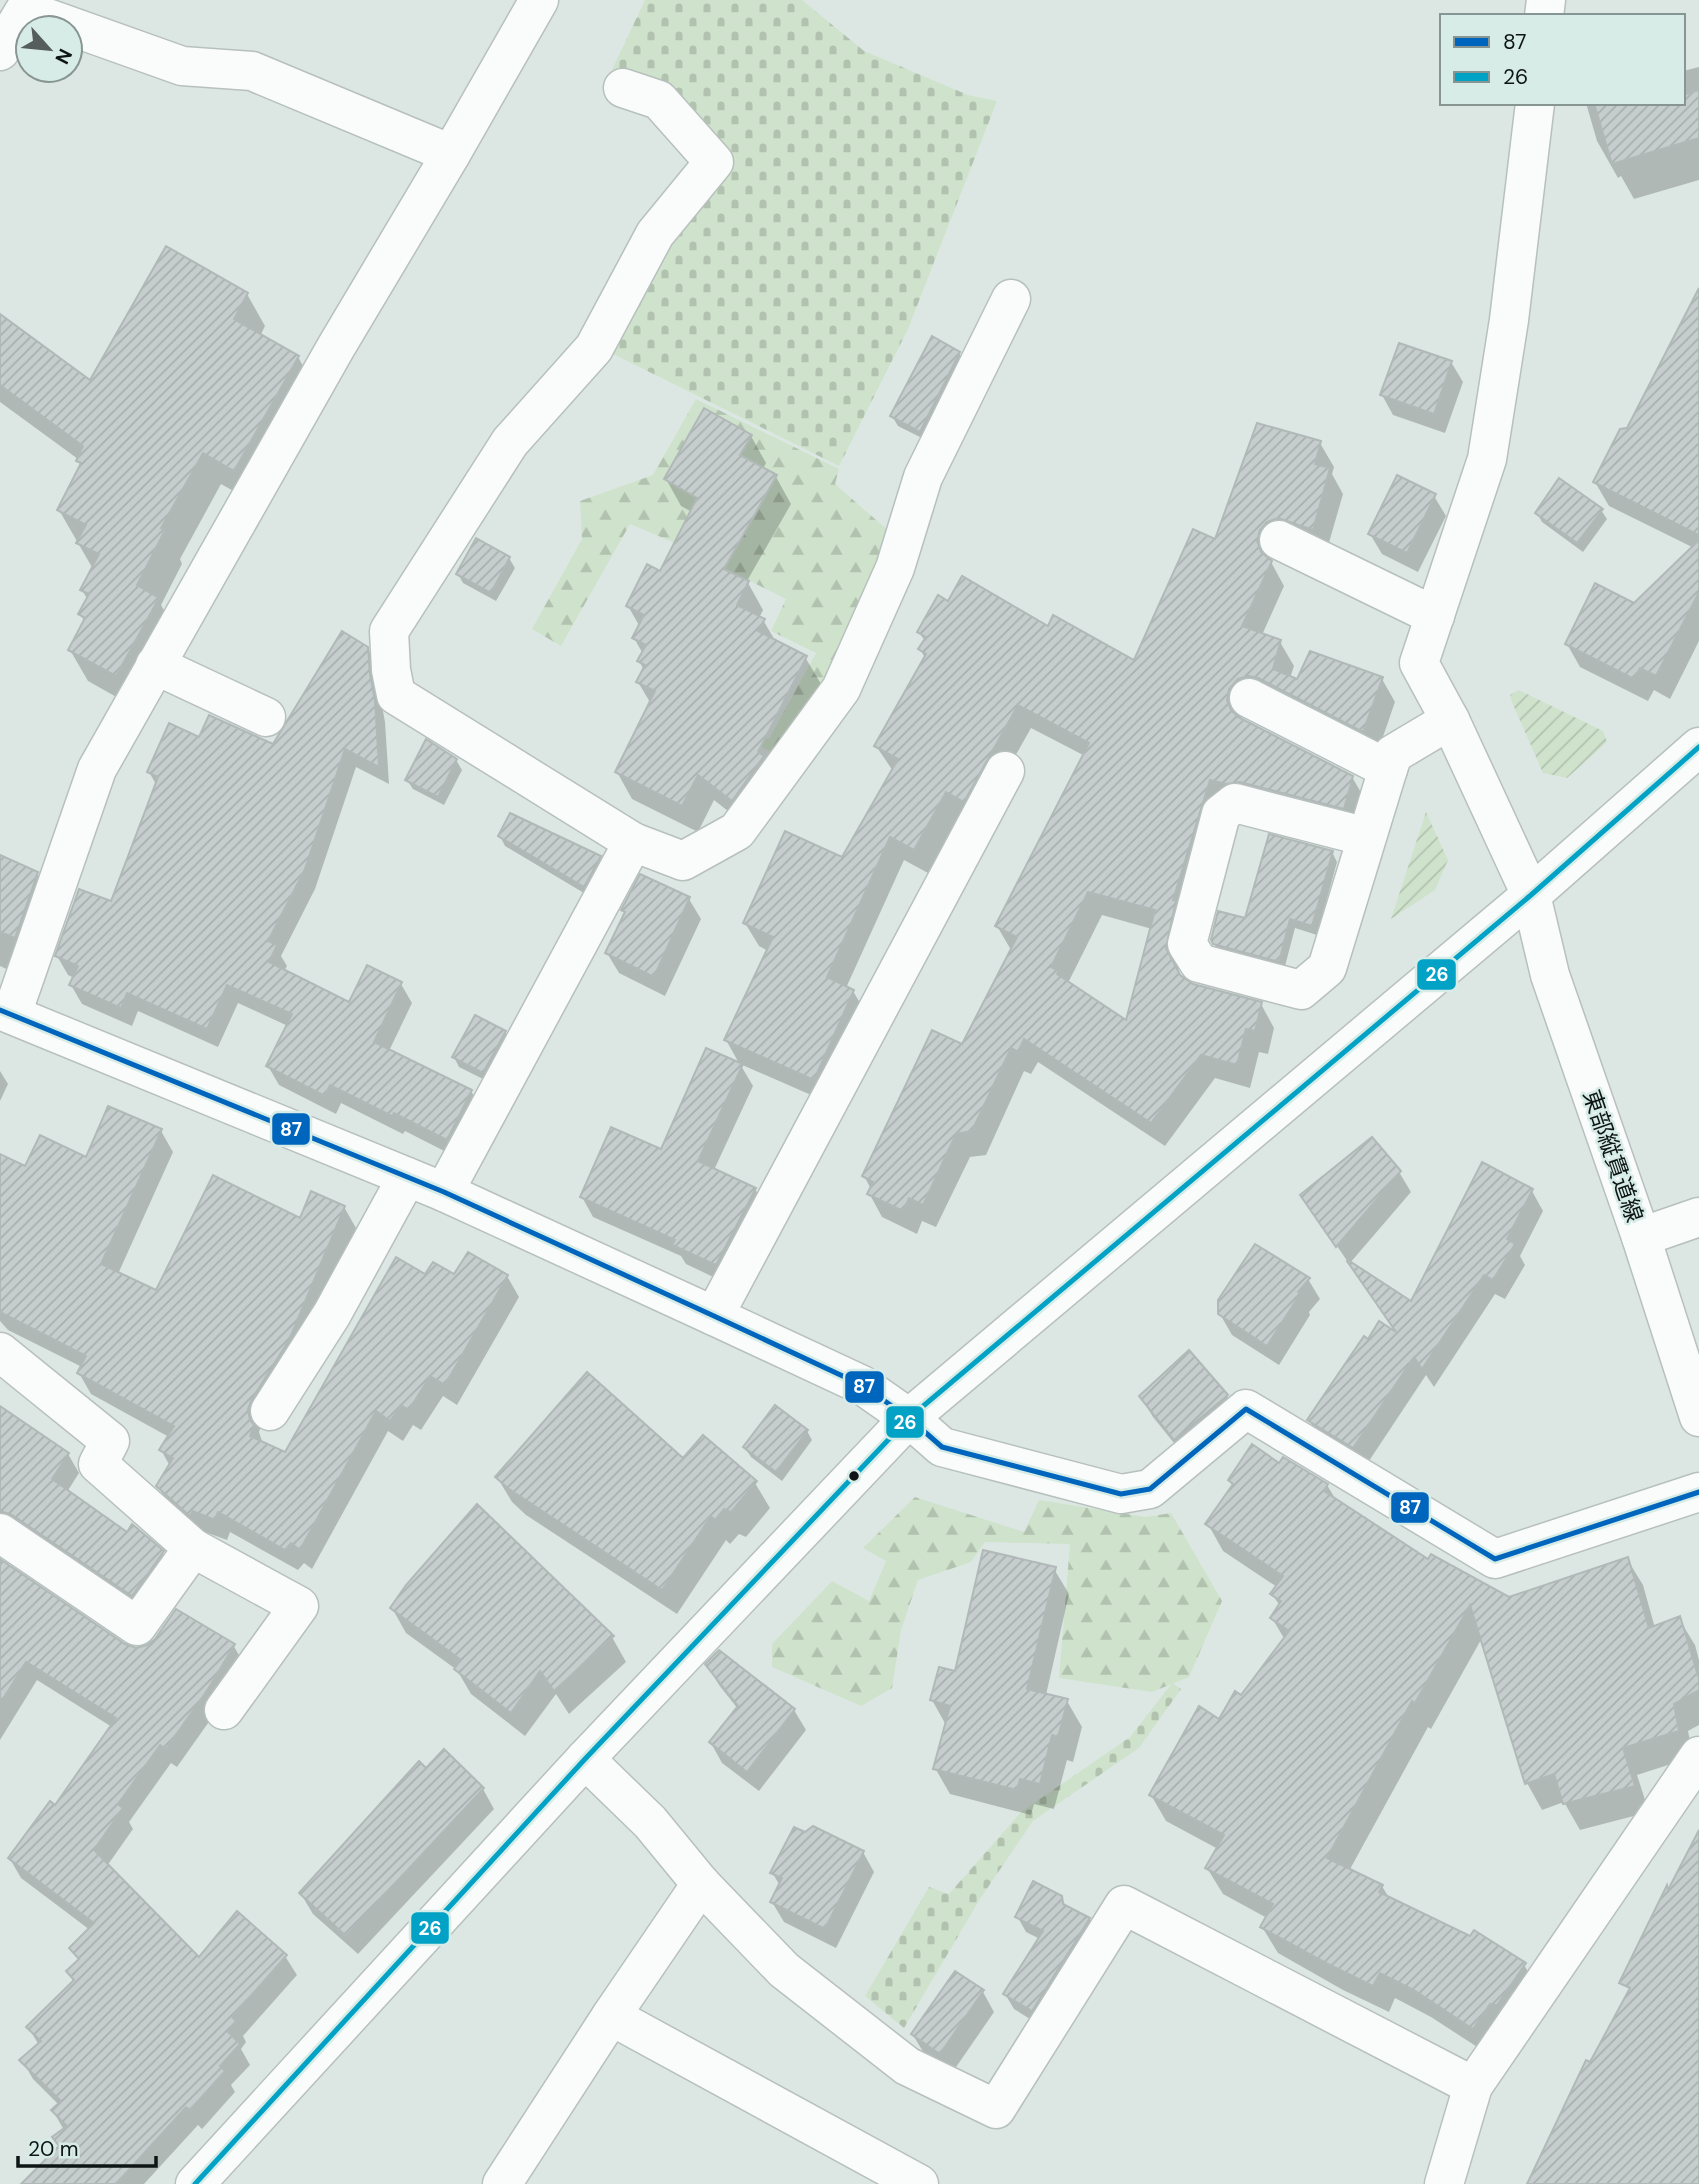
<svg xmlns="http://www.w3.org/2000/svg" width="1699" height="2184" font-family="'DM Sans','Noto Sans JP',sans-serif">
	<defs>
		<pattern id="forest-firs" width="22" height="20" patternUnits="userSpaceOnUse" patternTransform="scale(1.75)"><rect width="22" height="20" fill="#cfe3cc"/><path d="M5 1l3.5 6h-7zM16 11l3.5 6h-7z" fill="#b1c2ae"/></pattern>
		<pattern id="cemetery-stones" width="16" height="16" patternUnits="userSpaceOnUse" patternTransform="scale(1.75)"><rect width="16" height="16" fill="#cfe3cc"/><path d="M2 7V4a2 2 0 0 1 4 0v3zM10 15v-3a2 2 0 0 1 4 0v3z" fill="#b1c2ae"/></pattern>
		<pattern id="garden-furrows" width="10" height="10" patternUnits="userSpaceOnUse" patternTransform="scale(1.75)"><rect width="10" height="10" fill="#cfe3cc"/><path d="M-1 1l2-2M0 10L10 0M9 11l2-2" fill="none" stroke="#b1c2ae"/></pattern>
		<pattern id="building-hatch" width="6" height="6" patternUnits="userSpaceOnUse" patternTransform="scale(1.75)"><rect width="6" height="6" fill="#c5cecd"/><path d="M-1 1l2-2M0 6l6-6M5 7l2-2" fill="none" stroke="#a8b0af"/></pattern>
	</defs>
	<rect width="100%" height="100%" fill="#dce7e4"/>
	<g fill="url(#forest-firs)">
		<path d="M696,399L839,469L835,484L891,533L820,693L777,754L736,736L740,728L769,739L816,653L771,631L786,599L668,540L630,524L561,646L532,629L582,539L580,501L653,475Z"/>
		<path d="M915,1497L1024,1532L1039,1500L1146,1517L1171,1513L1222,1601L1189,1677L1152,1692L1059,1678L1070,1544L985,1542L971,1562L918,1580L901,1630L892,1688L861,1706L772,1667V1644L832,1581L869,1601L886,1561L863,1548Z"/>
	</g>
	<g fill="url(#cemetery-stones)">
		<path d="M645,0H802L864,51L968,95L997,101L908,329L839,466L609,352L668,245L724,176L643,88L610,74Z"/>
		<path d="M1172,1683L1181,1689L1139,1748L1033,1821L980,1899L904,2028L865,1996L929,1887L949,1894L1021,1812L1130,1737Z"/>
	</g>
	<g fill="url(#garden-furrows)">
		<path d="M1519,690L1603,731L1607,742L1567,778L1543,773L1511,700L1510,695Z"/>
		<path d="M1426,812L1448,860L1435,890L1391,919Z"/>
	</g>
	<g fill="#0003" fill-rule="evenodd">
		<path d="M1699,67V180L1634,199L1621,176L1618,178L1597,141L1586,103H1683V71Z"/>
		<path d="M247,294L265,326L260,336L298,357L316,389L253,502L221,484L180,559L182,564L161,605L176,631L134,707L88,681L70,650L85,622L80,614L88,600L82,590L93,569L59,510L81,467L78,459L0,402V317L91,383Z"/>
		<path d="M1699,322V641L1670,699L1654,690L1648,701L1580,667L1567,644L1634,605L1694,548L1609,506L1595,482Z"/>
		<path d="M959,353L965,363L926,440L898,426L892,416Z"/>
		<path d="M1451,362L1463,382L1445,433L1393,415L1382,395Z"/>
		<path d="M751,436L766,463L763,469L776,477L791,504L747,581L763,610L759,618L763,620L776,642L805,657L821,684L748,827L714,800L698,832L632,799L617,772L651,704L638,682L644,670L639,661L643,654L634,638L640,627L628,606L660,573L692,512L681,506L666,479Z"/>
		<path d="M1320,443L1334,467L1332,474L1343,494L1326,553L1273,554L1271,562L1284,586L1262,635L1280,642L1294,666L1290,678L1298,681L1382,679L1395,702L1377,754L1242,713L1241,720L1352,777L1366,801L1358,831L1241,807L1188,926L1178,972L1181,977L1192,985L1261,1004L1274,1028L1268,1054L1259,1052L1250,1088L1215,1078L1165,1146L1038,1062L1031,1074L1024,1071L986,1155L970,1157L936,1227L922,1221L917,1234L882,1217L869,1193L871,1189L864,1176L963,1047L1011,950L997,926L1085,756L1031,728L977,824L960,815L928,873L904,860L846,988L853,991L867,1015L827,1102L740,1064L753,1086L714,1170L755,1189L766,1209L728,1284L686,1264L681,1256L593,1217L582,1197L662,1151L740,1065L726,1040L768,951L759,946L745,923L843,860L893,771L876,746L925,658L920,649L925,641L919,632L949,603L1048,628L1135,663L1216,541ZM1102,915L1152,929L1127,1023L1068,983Z"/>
		<path d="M1434,496L1446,516L1418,572L1382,554L1370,534Z"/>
		<path d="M1601,510L1607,519L1583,552L1542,522L1537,513Z"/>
		<path d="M509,558L515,568L496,601L463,583L458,574Z"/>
		<path d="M367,648L378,668L380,695L385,722L389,784L356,767L315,889L281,956L287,966L284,971L350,1005L401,984L412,1003L389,1051L471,1091L482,1110L458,1158L405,1131L403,1134L341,1103L336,1114L279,1085L268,1066L288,1026L238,1003L218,1047L138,1011L132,1026L82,1004L71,985L74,978L68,975L57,956L112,903L157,786L149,772L200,739L274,746Z"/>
		<path d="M456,760L462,770L444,805L413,789L407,780Z"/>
		<path d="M500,836L600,857L605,867L589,896L505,846Z"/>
		<path d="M1332,852L1337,862L1317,935L1295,928L1284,970L1220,953L1212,940L1247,920Z"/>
		<path d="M0,857L37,873L48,893L15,973L0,966Z"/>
		<path d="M641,876L689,899L701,919L665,996L619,973L607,953L626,914L623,910Z"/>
		<path d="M505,1032L510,1042L489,1082L459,1067L454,1057Z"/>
		<path d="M0,1071L8,1084L0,1101Z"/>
		<path d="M161,1131L173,1152L118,1274L156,1292L300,1220L344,1207L356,1228L301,1362L263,1421L259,1432L263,1444L285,1455L426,1277L507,1276L519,1297L457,1405L443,1396L421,1430L413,1425L403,1441L388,1431L312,1569L304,1563L298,1570L230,1532L227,1540L205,1532L202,1536L170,1507L158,1486L170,1466L161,1450L169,1437L91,1394L79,1373L82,1367L8,1330L0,1321V1156L26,1168L87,1159Z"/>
		<path d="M1399,1172L1411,1192L1350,1263L1411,1304L1532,1191L1543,1211L1520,1256L1525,1265L1505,1299L1495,1294L1434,1387L1426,1375L1365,1467L1321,1440L1309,1420L1368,1341L1398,1335L1302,1195Z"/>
		<path d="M1308,1279L1320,1299L1309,1312L1310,1315L1279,1365L1232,1335L1220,1314Z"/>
		<path d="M1227,1396L1239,1415L1187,1459L1153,1417L1141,1397Z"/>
		<path d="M0,1408L68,1454L79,1473L67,1492L128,1535L162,1552L174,1572L143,1614L0,1534Z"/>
		<path d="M807,1431L812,1440L782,1481L751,1457L745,1448Z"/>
		<path d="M683,1461L755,1483L770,1508L746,1537L739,1534L730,1544L726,1540L677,1614L526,1515L512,1502L497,1477Z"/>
		<path d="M1279,1465L1327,1485L1336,1500L1429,1562L1509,1599L1627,1559L1643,1585L1655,1628L1679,1619L1695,1645L1699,1660V1725L1688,1731L1693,1757L1637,1775L1649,1812L1580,1830L1564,1802L1542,1810L1527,1783L1482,1638L1431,1729L1428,1727L1349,1871L1382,1886L1389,1898L1524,1965L1540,1991L1488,2054L1431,2017L1395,1998L1389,2012L1343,1990L1278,1953L1262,1927L1267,1918L1223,1894L1207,1868L1218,1849L1166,1821L1151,1795L1242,1697L1285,1640L1272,1618L1280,1606L1272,1594L1277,1587L1223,1551L1208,1524L1233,1486L1230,1480Z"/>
		<path d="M0,1562L125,1646L136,1650L233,1645L245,1665L218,1709L177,1767L171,1763L129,1822L133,1829L107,1866L199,1959L285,1956L297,1975L243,2036L246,2042L241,2049L250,2065L231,2085L235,2092L202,2129L198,2125L144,2184H38L60,2147L64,2130L53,2111L59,2105L33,2079L22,2060L39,2045L28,2027L74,1982L68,1972L79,1961L72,1948L90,1930L21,1878L10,1859L55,1808L112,1727L37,1680L0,1740Z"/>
		<path d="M1054,1569L1069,1594L1046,1695L1067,1701L1082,1727L1073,1762L1067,1760L1054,1809L1034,1804L1031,1815L950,1794L935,1768L946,1725L932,1700Z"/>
		<path d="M392,1608L612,1637L626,1662L569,1714L556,1694L525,1736L471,1694L457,1670L406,1633Z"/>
		<path d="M707,1665L794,1710L806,1730L759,1791L722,1763L711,1743L738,1709L719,1685Z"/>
		<path d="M426,1770L483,1789L494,1809L358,1954L313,1914L301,1894Z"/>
		<path d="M863,1852L874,1872L836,1948L784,1922L772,1902L780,1886L772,1872Z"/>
		<path d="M1061,1897L1067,1909L1089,1919L1098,1935L1041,2026L1014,2009L1005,1994L1040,1939L1026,1932L1017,1916Z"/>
		<path d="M983,1992L994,2012L952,2073L925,2055L913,2035Z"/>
	</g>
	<g fill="url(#building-hatch)" stroke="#b0b9b7" stroke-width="2" fill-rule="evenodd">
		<path d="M1699,90V138L1612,164L1594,103H1683V95Z"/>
		<path d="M166,246L248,293L234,319L299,356L234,471L203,453L161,528L165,530L137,585L159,598L116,676L68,650L85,618L78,614L89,594L80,590L99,554L76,543L86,525L57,510L81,463L76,461L83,446L0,385V314L90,380Z"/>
		<path d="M1699,288V535L1593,482L1620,429L1627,428Z"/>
		<path d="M932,336L960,352L920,432L890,416Z"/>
		<path d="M1399,343L1452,361L1434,414L1380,395Z"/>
		<path d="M704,408L752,435L740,455L777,475L724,569L749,581L737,605L765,619L758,631L807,656L758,752L764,756L732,801L698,775L682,806L615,772L655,691L636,682L645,665L637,661L646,645L632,638L644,615L626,606L647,564L660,571L697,498L664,479Z"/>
		<path d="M1257,423L1321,441L1315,464L1330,468L1313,530L1278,518L1267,522L1260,530L1257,541L1261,552L1272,561L1242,626L1281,640L1273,669L1297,679L1310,651L1383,677L1363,732L1258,678L1249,676L1238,679L1229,689L1227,700L1231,710L1238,717L1353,776L1344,809L1240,782L1226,784L1210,780L1173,900L1176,901L1166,948L1180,975L1193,984L1262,1002L1255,1031L1246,1029L1237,1065L1201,1055L1151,1123L1024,1039L1018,1052L1011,1048L972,1131L956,1134L923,1205L909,1198L903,1211L867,1194L873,1182L862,1176L932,1030L962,1044L1017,937L995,926L1089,743L1018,705L964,802L946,792L914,850L890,837L827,977L854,990L814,1080L724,1040L773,937L743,923L785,831L842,857L898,759L874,746L926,654L918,649L926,637L917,632L938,595L948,601L962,576L1048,626L1053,615L1134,660L1193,529L1215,539ZM1088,892L1155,910L1126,1020L1057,974L1059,971L1051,967Z"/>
		<path d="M1397,475L1436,494L1407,553L1368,534Z"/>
		<path d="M1559,478L1603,509L1577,543L1535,513Z"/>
		<path d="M476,538L510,557L491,593L456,574Z"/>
		<path d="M1699,540V592L1656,676L1640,668L1634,679L1565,644L1595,583L1634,603Z"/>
		<path d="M342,631L368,647L370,674L375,701L379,767L345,749L305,869L268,941L277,945L269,962L349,1002L367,965L402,982L374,1042L472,1090L447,1140L394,1113L392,1116L330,1085L325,1096L266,1066L292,1014L227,985L207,1029L127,993L121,1008L69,985L78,966L55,956L79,889L111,901L158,777L147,772L169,723L199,737L209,715L273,744Z"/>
		<path d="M426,739L457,759L438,797L405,780Z"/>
		<path d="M510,813L601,856L584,887L498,836Z"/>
		<path d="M1269,834L1333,851L1312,926L1290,919L1279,962L1213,944L1211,940L1218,911L1245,918Z"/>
		<path d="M0,855L38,872L15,938L0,932Z"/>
		<path d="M640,874L690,897L654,977L605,953L625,912L621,910Z"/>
		<path d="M475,1015L506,1031L483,1073L452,1057Z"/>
		<path d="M706,1048L743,1064L698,1161L756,1188L716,1265L672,1245L675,1240L580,1197L611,1127L661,1149Z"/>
		<path d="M108,1106L162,1129L101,1264L156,1290L213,1175L300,1218L311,1191L345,1206L289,1340L252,1399L248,1409L250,1420L254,1425L250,1436L285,1452L396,1257L425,1274L433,1262L454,1274L468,1252L508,1275L445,1385L430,1376L409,1410L401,1405L390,1421L376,1411L300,1550L291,1543L285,1550L218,1512L215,1520L193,1511L190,1516L156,1486L173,1458L159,1450L174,1426L77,1373L86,1356L0,1312V1154L25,1166L40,1135L86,1157Z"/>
		<path d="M1372,1137L1401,1171L1336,1247L1300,1195Z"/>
		<path d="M1482,1162L1533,1189L1507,1239L1515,1244L1493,1280L1484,1275L1422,1369L1414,1357L1353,1448L1307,1420L1364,1336L1368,1339L1379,1321L1396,1332L1347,1261L1348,1260L1411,1301Z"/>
		<path d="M1255,1244L1310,1278L1298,1292L1300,1294L1267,1346L1218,1314V1300Z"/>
		<path d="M1189,1350L1228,1395L1174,1440L1139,1396Z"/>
		<path d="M587,1372L683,1458L703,1435L757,1481L731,1512L724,1509L715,1520L711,1516L662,1590L509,1489L495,1477Z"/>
		<path d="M775,1405L808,1430L776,1472L743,1447Z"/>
		<path d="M0,1406L69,1453L52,1479L127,1532L132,1524L164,1551L132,1596L12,1515L0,1511Z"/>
		<path d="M1252,1444L1279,1463L1283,1457L1328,1484L1324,1491L1428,1559L1431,1554L1509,1597L1628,1557L1649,1628L1680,1616L1699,1679V1690L1674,1704L1679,1731L1623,1748L1635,1786L1563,1804L1554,1774L1525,1784L1470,1605L1415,1703L1412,1701L1327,1858L1383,1885L1379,1892L1470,1936L1474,1930L1526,1963L1497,2005L1490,2004L1473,2029L1414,1990L1380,1973L1373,1986L1326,1963L1260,1927L1273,1904L1205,1868L1224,1835L1149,1795L1199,1706L1219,1719L1235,1691L1241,1695L1289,1631L1270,1618L1281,1601L1270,1594L1283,1576L1205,1524L1233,1484L1228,1480Z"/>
		<path d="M477,1504L614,1636L554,1691L540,1671L511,1713L454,1669L461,1660L390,1608L406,1585Z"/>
		<path d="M983,1550L1056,1567L1027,1689L1068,1699L1058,1737L1052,1735L1040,1784L1020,1779L1017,1790L933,1769L950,1706L930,1700L939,1667L955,1671Z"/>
		<path d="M0,1559L125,1644L136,1648L147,1645L155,1639L176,1609L235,1644L208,1689L166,1749L160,1745L118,1804L123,1808L94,1850L199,1957L237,1911L287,1955L232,2017L236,2021L228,2032L240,2044L220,2066L225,2071L190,2110L186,2107L116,2184H21L59,2146L52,2137L67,2126L51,2110L61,2101L19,2060L41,2041L26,2027L74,1980L66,1971L79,1959L69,1948L94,1923L8,1858L50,1801L55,1805L116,1718L26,1662L0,1704Z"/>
		<path d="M719,1650L795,1709L747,1772L709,1742L738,1706L705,1664Z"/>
		<path d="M444,1749L484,1788L346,1936L299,1893L419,1761L426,1768Z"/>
		<path d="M813,1826L864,1851L825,1929L770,1902L782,1878L770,1873L794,1827L805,1832Z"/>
		<path d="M1699,1830V2184H1527L1586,2060L1590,2062L1630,1988L1619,1983L1667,1885L1668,1890Z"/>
		<path d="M1033,1881L1062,1896L1063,1904L1090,1918L1032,2011L1003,1994L1043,1931L1015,1917Z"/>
		<path d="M955,1971L984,1990L940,2054L911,2034Z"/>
	</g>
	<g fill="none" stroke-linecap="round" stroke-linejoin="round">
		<g stroke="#b7c0bd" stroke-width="41">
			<g id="minor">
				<path d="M1544,16L1546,0"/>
				<path d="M0,51L25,10L182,66L252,71L451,154"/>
				<path d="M1535,103L1509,320L1487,459L1419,663L1450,720L1531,895L1550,975L1641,1237L1699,1417"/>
				<path d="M1279,540L1435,616"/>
				<path d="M155,665L266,717"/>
				<path d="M1249,698L1388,769"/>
				<path d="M1367,837L1235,803L1221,814L1187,944L1199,963L1301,990L1327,968L1388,769L1393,754L1450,720"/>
				<path d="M633,842L683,861L737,831L841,689L895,568L923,477L1011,299"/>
				<path d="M0,1010L444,1192L714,1316L862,1385L909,1418L942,1447L1121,1494L1150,1489L1246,1409L1495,1559L1699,1492"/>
				<path d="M12,1014L97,769L336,347L451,154L539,0"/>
				<path d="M444,1192L633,842L396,695L391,670L389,631L510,442L594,348L655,234L714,162L659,100L623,88"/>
				<path d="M1641,1237L1699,1217"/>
				<path d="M714,1316L1005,771"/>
				<path d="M0,1352L110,1441L98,1464L193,1548L137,1626L0,1533"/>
				<path d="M270,1411L332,1314L407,1177"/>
				<path d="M193,1548L299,1606L224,1710"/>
				<path d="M585,1759L650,1822L701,1884L784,1970L907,2066L996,2109L1124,1905L1473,2086"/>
				<path d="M611,2016L919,2184"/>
				<path d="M502,2184L611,2016L701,1884"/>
				<path d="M1444,2184L1473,2086L1699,1756"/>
			</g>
		</g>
		<g stroke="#b7c0bd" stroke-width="41">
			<path id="major" d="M195,2184L585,1759L909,1418L1531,895L1699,747"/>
		</g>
		<use href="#minor" stroke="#fafbfb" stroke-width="38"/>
		<use href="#major" stroke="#fafbfb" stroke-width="38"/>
		<g stroke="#d7ece6" stroke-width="10">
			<path id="bus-1" d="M0,1010L444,1192L714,1316L862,1385L909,1418L942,1447L1121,1494L1150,1489L1246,1409L1495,1559L1699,1492"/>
		</g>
		<g stroke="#d7ece6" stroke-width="10">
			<path id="bus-2" d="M195,2184L585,1759L909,1418L1531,895L1699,747"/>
		</g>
		<use href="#bus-1" stroke="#0065bd" stroke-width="5"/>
		<use href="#bus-2" stroke="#01a2c5" stroke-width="5"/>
	</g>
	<circle fill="#0e1514" stroke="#d7ece6" stroke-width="2.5" cx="854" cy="1476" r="6"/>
	<g text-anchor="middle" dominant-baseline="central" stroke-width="5" stroke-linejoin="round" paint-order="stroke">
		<g font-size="23" fill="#0e1514" stroke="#d7ece6">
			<text transform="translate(1613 1156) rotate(71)">東部縦貫道線</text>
		</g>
	</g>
	<g stroke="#d7ece6" stroke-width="2.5">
		<rect x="1416" y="958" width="41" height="33" rx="7" fill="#01a2c5"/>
		<rect x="271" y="1112" width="40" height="34" rx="7" fill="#0065bd"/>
		<rect x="844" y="1370" width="41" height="34" rx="7" fill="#0065bd"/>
		<rect x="885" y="1405" width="40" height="34" rx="7" fill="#01a2c5"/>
		<rect x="1390" y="1491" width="40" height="33" rx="7" fill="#0065bd"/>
		<rect x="410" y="1911" width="40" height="34" rx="7" fill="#01a2c5"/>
	</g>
	<g font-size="19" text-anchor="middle" font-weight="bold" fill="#fff">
		<text x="1437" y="981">26</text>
		<text x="291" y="1136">87</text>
		<text x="864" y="1393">87</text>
		<text x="905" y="1429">26</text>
		<text x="1410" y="1514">87</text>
		<text x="430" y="1935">26</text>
	</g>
	<rect x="1440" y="14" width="245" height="91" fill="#d7ece6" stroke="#879692" stroke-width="2"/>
	<rect x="1454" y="37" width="35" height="10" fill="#0065bd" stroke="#879692" stroke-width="2"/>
	<text x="1503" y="49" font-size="21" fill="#0e1514">87</text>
	<rect x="1454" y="72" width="35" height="10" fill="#01a2c5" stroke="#879692" stroke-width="2"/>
	<text x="1503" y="84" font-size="21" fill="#0e1514">26</text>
	<g transform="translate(49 49) rotate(117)"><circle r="33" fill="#d7ece6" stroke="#879692" stroke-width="2"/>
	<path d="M0-5L12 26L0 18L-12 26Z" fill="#565e5d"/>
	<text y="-10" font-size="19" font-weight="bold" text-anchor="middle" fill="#0e1514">N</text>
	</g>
	<path d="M18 2156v10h138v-10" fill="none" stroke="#0e1514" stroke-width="3.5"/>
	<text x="28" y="2156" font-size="21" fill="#0e1514" stroke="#d7ece6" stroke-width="5" paint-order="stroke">20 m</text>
</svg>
